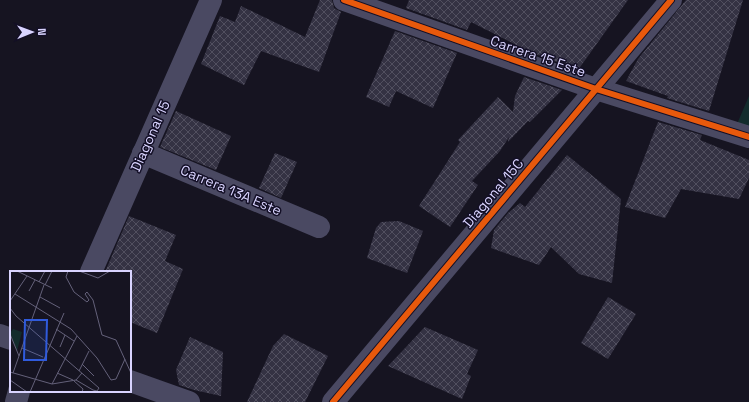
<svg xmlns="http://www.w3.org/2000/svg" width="749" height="402" font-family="'Space Grotesk',sans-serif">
	<defs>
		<pattern id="building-cross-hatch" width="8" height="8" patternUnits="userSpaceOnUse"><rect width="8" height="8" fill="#343243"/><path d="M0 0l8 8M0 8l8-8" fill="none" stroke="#514f5f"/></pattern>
	</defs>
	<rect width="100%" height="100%" fill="#161421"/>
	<path fill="#132c2d" d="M749,96V127L737,124Z"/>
	<g fill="url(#building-cross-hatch)">
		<path d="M320,0H332L334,8L341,12L319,72L261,51L244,85L201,64L220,16L235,22L241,6L305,37Z"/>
		<path d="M409,0H628L578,70L530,52L471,22L467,30L406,8Z"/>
		<path d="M686,0H743L709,111L667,98L668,96L626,81L638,59Z"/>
		<path d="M395,31L457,53L433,108L396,91L389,107L366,97Z"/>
		<path d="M524,77L562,90L530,122L528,121L508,142L509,137L500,151L472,181L478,185L450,227L419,206L460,142L458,140L498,97L513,112L515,96Z"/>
		<path d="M176,111L231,136L216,170L160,147Z"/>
		<path d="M658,122L702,135L700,140L749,160V178L739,199L681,189L665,218L625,207Z"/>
		<path d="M275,153L297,162L281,198L259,188Z"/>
		<path d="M567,155L621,199L612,283L579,274L551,247L539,265L491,248L494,230L508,213L520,203L525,207Z"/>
		<path d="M129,216L176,235L165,261L183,269L157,333L130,322V272H105Z"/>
		<path d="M399,221L423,231L407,273L367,258L376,228L381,222Z"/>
		<path d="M608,297L636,314L608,359L581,343Z"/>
		<path d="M425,327L478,350L467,374L471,376L462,399L388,366Z"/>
		<path d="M284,334L328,356L305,402H247L273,346Z"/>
		<path d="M190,337L223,352L221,396L194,390L179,385L176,370Z"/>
	</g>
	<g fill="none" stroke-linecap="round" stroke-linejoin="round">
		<g stroke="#4a4962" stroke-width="22">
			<path d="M344,0L596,89L749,137"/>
			<path d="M143,153L319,227"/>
			<path d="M91,272L211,0"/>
			<path d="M0,335L11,339"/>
			<path d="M130,381L189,402"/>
			<path d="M16,402L19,391"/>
			<path d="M333,402L671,0"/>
		</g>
		<g stroke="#130f26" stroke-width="8">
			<g id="cycleway">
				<path d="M344,0L596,89L749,137"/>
				<path d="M333,402L671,0"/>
			</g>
		</g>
		<use href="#cycleway" stroke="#e8590c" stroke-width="6"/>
	</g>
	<g text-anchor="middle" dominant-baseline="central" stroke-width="3" stroke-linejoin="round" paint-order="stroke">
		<g font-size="14" fill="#d9d4ff" stroke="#130f26">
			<text transform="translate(538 56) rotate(19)">Carrera 15 Este</text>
			<text transform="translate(150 136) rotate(-66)">Diagonal 15</text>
			<text transform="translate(231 190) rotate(23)">Carrera 13A Este</text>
			<text transform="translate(493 193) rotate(-50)">Diagonal 15C</text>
		</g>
	</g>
	<g transform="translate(10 271)">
		<rect width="121" height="121" fill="#161421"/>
		<path d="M3,58L12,61L7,80L0,62Z" fill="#132c2d"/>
		<path fill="none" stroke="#64617a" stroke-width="1" d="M7,0L42,17M58,0L56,6L64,21L77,31L79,29L75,23L77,21L83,29L92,64L106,69L121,102M69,0L88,7L100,0M29,11L35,0M35,14L42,0M19,20L25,9M5,23L61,58L87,87L101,109L106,108L115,88M30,26L50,37M0,30L17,5M0,37L6,45L89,117L87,120L83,119L66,109M46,58L64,70M0,63L9,85M50,76L55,64M12,77L33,86M72,93L84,105M69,100L79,80M0,101L42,113L66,109L72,102M3,102L34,14M47,102L63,109M0,109L17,121M64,110L73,118L72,121M42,113L67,65M20,121L54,42"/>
		<path fill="#305bdc" fill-opacity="0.15" stroke="#305bdc" stroke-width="2" d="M15,49H37L36,89H14Z"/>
		<rect width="121" height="121" fill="none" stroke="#d9d4ff" stroke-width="2"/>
	</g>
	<g transform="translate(32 32) rotate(89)" stroke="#130f26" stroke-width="3" paint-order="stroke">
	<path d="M0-3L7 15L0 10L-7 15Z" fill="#d9d4ff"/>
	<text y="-6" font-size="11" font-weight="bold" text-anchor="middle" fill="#d9d4ff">N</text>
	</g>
</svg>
